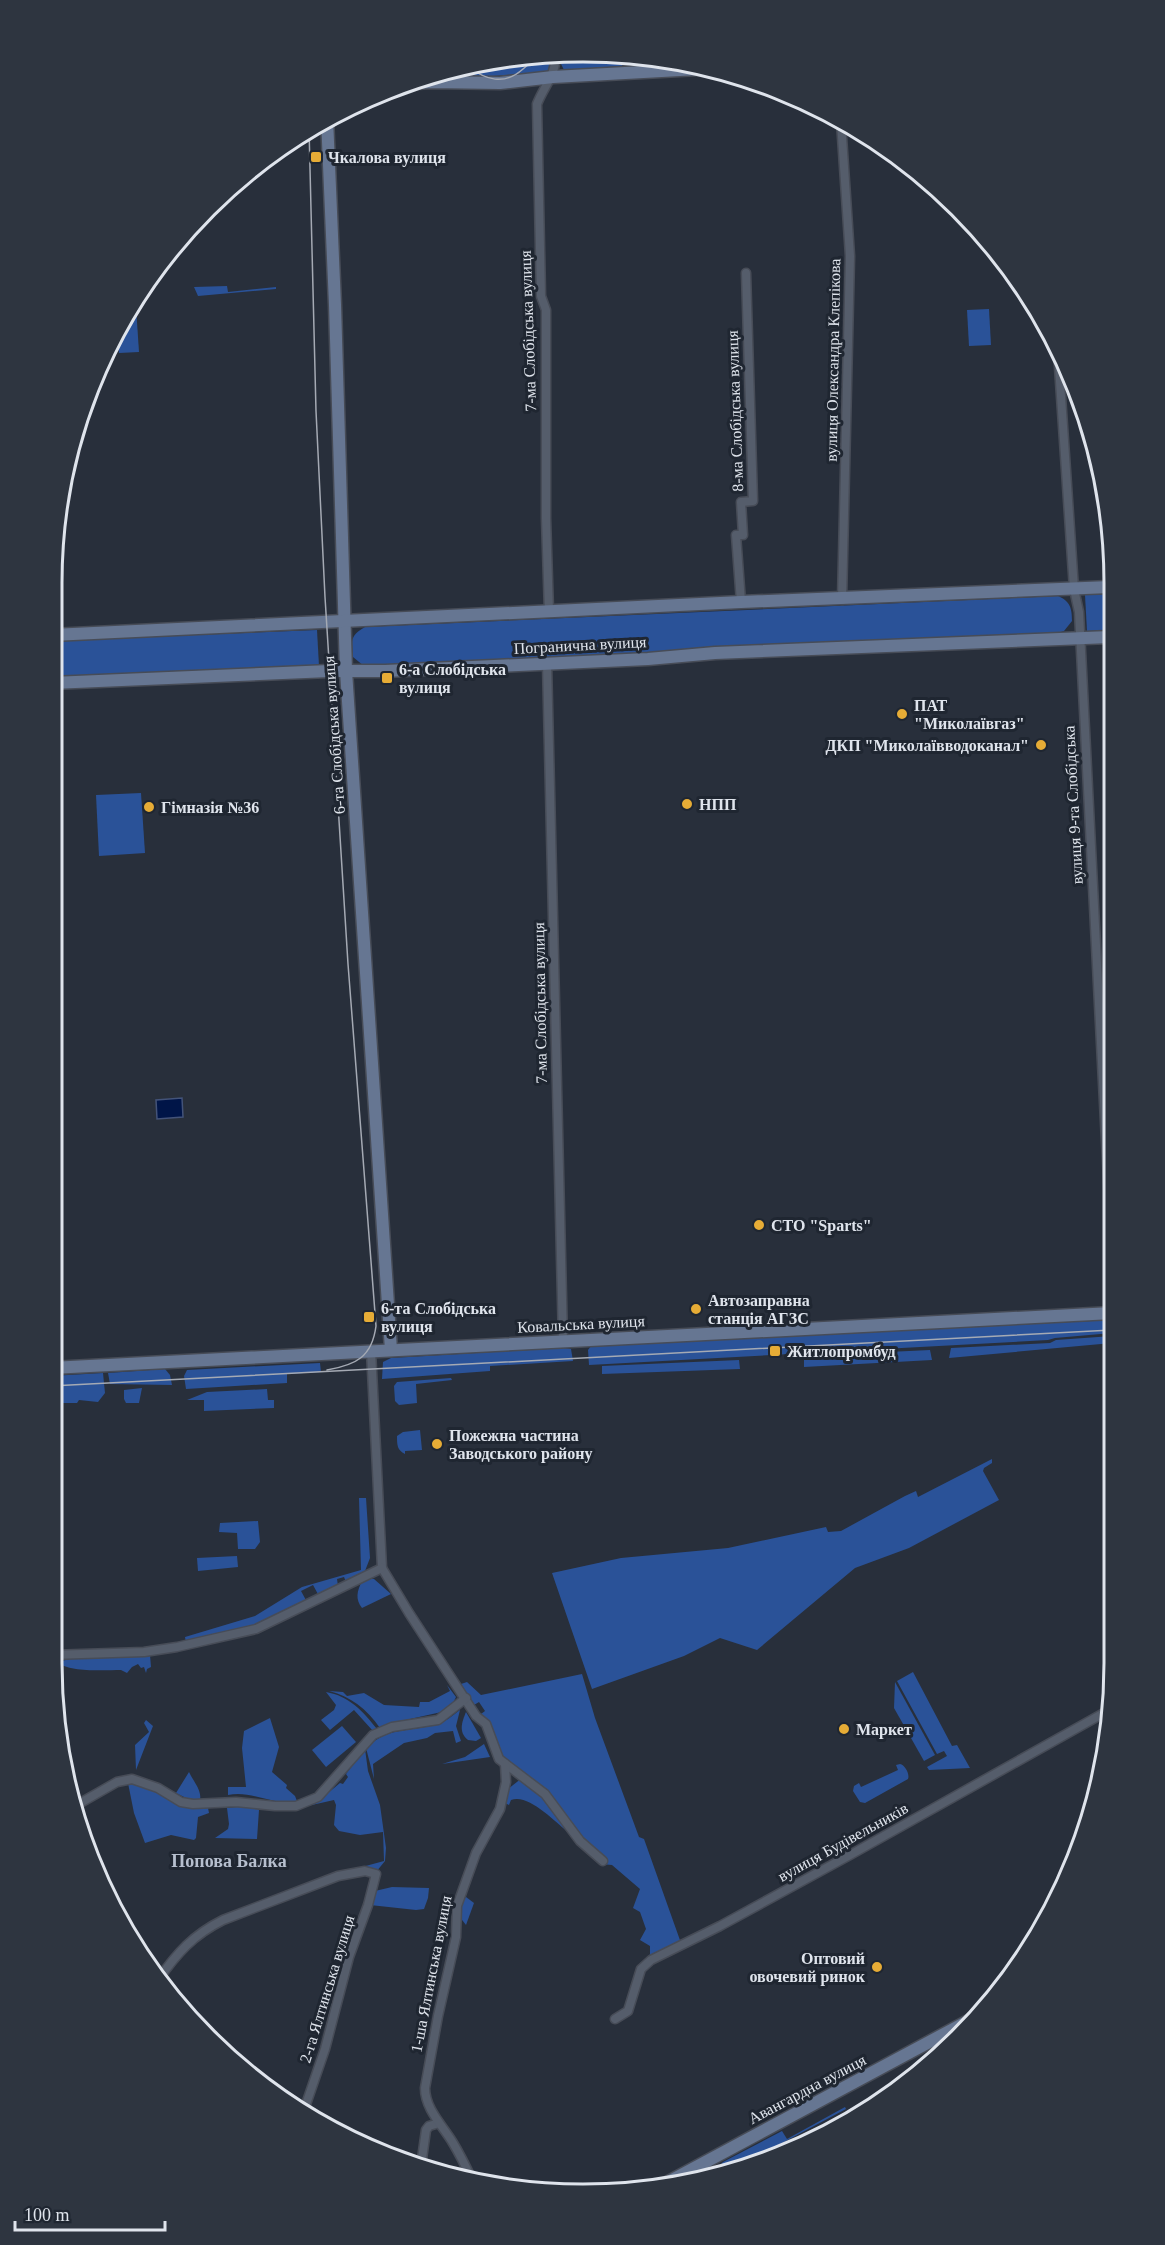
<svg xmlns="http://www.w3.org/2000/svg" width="1165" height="2245" font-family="Georgia,serif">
	<rect width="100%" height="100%" fill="#282f3b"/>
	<g fill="#2a5298">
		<path d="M617,52L636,55L627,56L622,66L564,70L560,62L562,54Z"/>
		<path d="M549,54L550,72L452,79L448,71L513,56Z"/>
		<path d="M227,286L228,292L276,287V289L198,296L194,287Z"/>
		<path d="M131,307H136L139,352L119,353L117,330Z"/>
		<path d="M989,309L991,345L969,346L967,310Z"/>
		<path d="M1110,593V630L1087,631L1085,595Z"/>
		<path d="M1058,596C1070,601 1072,608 1072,621L1064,631L1057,633L364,666L353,657C352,641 349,636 365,627Z"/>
		<path d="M317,630L319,666L52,678V641Z"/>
		<path d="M141,793L145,853L99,856L96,795Z"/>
		<path d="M1112,1320V1333L1055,1338L1048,1340L589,1365L588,1350L591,1346Z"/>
		<path d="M1112,1336V1343L949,1358L951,1348L1050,1343L1056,1340Z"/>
		<path d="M564,1348L571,1349L573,1361L490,1366V1371L382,1379L383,1362L391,1358Z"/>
		<path d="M930,1350L932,1360L804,1367V1356Z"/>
		<path d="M739,1360L740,1369L602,1374V1366Z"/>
		<path d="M320,1363L321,1372L287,1374V1383L186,1389L184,1376L187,1370Z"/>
		<path d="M165,1369L170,1375L172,1385L110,1384L108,1373Z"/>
		<path d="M103,1373L105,1393L98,1402L79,1400L77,1403H51V1376Z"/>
		<path d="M451,1378L452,1380L416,1384L417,1403L399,1405L395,1401L394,1386L397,1382Z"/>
		<path d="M142,1388L139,1403H126L124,1399V1390Z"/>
		<path d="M267,1389L268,1400H274V1408L204,1411V1400H187L207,1392Z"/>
		<path d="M420,1430L422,1450L405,1451V1454C397,1450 397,1445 397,1436L403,1432Z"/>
		<path d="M992,1459V1463L984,1468L983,1471L999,1500L909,1548L855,1568L757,1650L720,1638L684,1656L592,1689L552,1573L621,1558L728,1548L826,1527L828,1532L841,1531L905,1496L916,1491L918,1497Z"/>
		<path d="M359,1498H366L370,1558L365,1571L346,1582L344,1577L337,1579L338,1586L319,1596L313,1585L301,1591L307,1602L256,1627L186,1643L185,1637L255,1616L302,1587L361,1570Z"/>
		<path d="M258,1521L260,1542L255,1549H238L237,1533L219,1532L220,1523Z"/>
		<path d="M237,1556L238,1567L198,1571L197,1558Z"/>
		<path d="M368,1579H374L391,1594L362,1608C355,1599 357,1591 362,1581Z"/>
		<path d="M169,1651L150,1655L151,1667L147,1669L146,1673L144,1667L141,1668L138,1664L132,1667L127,1673L121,1670C106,1670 68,1673 58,1662L81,1656Z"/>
		<path d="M913,1672L952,1746L957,1745L970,1768L929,1770L927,1767L947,1756L944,1751L937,1754L897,1681Z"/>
		<path d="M582,1674L595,1718L639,1837L644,1839L681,1943L647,1960L650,1954V1946L640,1940L646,1929L640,1912L633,1908L640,1889L612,1865L601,1864L582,1849L559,1807L500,1757L489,1725L481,1714L485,1711L479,1702L474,1705L461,1684L467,1682L481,1695Z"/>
		<path d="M895,1682L935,1755L924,1761L894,1708Z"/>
		<path d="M447,1685L456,1697L452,1705L446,1711L392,1723L380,1728C367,1709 350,1696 329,1691L343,1692L347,1696L364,1693L384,1705L419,1707L420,1702H429L450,1691Z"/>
		<path d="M326,1692C349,1696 363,1711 377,1729L373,1731L354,1710L330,1730L321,1720L334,1710L336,1705Z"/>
		<path d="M460,1710L456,1726L461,1741L456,1743L453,1731L435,1733L427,1738L404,1743L373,1764L374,1779L366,1748C390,1725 412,1733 440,1723C448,1720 453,1715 460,1710Z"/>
		<path d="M466,1712L481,1738L476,1741L468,1740C458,1732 462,1722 466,1712Z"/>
		<path d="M270,1718L279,1747L272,1772L287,1785L286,1788L295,1796L297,1801L294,1802C269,1804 250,1790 228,1795V1787H246L242,1748L244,1731Z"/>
		<path d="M146,1720L153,1726L136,1770L135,1745L149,1732L144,1723Z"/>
		<path d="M342,1726L356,1742L326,1767L312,1750Z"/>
		<path d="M484,1744L490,1757L442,1764L465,1757Z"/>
		<path d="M365,1749L368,1771L380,1805L386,1848L385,1861L376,1872L336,1874L384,1861L383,1832L360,1835L339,1831L334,1825L336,1805L334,1800L303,1807L316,1803L340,1783L343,1784L348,1777L346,1774Z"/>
		<path d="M900,1764C905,1765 910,1774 908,1779L865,1803L860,1802L853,1791L854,1786L859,1783L861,1787L898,1770L896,1765Z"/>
		<path d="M189,1772C193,1781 202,1790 200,1800L186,1798L176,1793Z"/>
		<path d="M522,1778L546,1798L567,1831C554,1821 528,1793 511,1800L509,1805L505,1803L508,1789Z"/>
		<path d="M128,1783L156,1790L175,1804L208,1808L209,1813L198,1817L196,1838L194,1840L171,1835L145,1843L134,1813Z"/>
		<path d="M246,1806L256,1807L259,1810L257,1839L215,1838L228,1829L229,1824L227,1808Z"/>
		<path d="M392,1887L429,1888L428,1898L424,1909L416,1910L370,1905L375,1891Z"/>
		<path d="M466,1897L474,1903L466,1925L459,1916L460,1903Z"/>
		<path d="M845,2107L846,2109L752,2159L716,2170L723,2162L782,2131L787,2139Z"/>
		<path d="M848,2112L846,2119C822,2136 797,2145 768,2154Z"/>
	</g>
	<path fill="#001548" stroke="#435379" stroke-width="1.5" d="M182,1098L183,1117L157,1119L156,1100Z"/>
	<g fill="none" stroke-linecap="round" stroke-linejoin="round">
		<g stroke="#474c57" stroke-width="11">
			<g id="street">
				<path d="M841,122L850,256L842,600"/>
				<path d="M1058,352L1074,589L1079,612L1112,1259"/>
				<path d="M741,602L736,535H743L741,502L753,501L746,273"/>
				<path d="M549,612L546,518V310L541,296L537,104C544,86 556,75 556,54"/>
				<path d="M547,663L563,1341"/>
				<path d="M371,1351L382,1568L409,1613L476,1716L486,1724L499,1759L545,1794L580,1841L603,1861"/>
				<path d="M51,1655L144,1652L177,1647L256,1629L382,1568"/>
				<path d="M75,1806L117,1782L132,1779L158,1788L181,1802L193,1804L236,1802L275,1806H296L318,1797L373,1735L392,1727L438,1720L466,1698"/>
				<path d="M158,1980C177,1953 193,1935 223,1920L338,1876L365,1871L376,1874L368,1905L349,1957L325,2049L303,2113"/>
				<path d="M615,2019L628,2011L641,1969L651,1960L720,1926L850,1855L1111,1709"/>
				<path d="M421,2166L426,2130L429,2126L439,2123"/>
				<path d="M473,2182C467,2169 461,2156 453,2143C443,2126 425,2109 425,2088L438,2016L456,1937L457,1906L476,1853L500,1809L506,1782L505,1764"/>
			</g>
		</g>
		<g stroke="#474c57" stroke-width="15">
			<g id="secondary">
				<path d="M401,84L431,82L500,83L553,77L716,68"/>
				<path d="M327,118L335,305L346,671L391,1350"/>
				<path d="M52,635L741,602L1110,587"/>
				<path d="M52,683L329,671H385L648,659L715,653L1110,637"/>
				<path d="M51,1368L1112,1313"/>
				<path d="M657,2188L972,2019"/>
			</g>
		</g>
		<use href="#street" stroke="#555d6b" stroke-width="8"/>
		<use href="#secondary" stroke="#667692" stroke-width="12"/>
		<g stroke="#a5aab4" stroke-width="1.5">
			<path d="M467,66C486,80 504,86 523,69C528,65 533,61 536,55"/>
			<path d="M309,128L316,411L325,597L348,964L376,1326C372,1357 356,1365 327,1370"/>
			<path d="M51,1386L1112,1330"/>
		</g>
	</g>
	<g fill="#e6ac36" stroke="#1f2631" stroke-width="2">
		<rect x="310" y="151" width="12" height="12" rx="3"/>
		<rect x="381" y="672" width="12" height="12" rx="3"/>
		<circle cx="902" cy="714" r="6"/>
		<circle cx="1041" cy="745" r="6"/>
		<circle cx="687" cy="804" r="6"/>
		<circle cx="149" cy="807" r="6"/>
		<circle cx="759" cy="1225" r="6"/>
		<circle cx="696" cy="1309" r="6"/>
		<rect x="363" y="1311" width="12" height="12" rx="3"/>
		<rect x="769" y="1345" width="12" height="12" rx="3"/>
		<circle cx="437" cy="1444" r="6"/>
		<circle cx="844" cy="1729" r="6"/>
		<circle cx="877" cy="1967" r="6"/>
	</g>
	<g text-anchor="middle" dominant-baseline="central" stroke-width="6" stroke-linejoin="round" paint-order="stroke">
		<g font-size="16" font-weight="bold" fill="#dfe4ec" stroke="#1f2631" text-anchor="start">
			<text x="328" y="157">Чкалова вулиця</text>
			<text x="399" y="669">6-а Слобідська<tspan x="399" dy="18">вулиця</tspan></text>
			<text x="914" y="705">ПАТ<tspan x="914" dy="18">"Миколаївгаз"</tspan></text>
			<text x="1029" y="745" text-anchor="end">ДКП "Миколаївводоканал"</text>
			<text x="699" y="804">НПП</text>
			<text x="161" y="807">Гімназія №36</text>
			<text x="771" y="1225">СТО "Sparts"</text>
			<text x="708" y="1300">Автозаправна<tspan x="708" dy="18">станція АГЗС</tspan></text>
			<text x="381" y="1308">6-та Слобідська<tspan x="381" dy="18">вулиця</tspan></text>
			<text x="787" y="1351">Житлопромбуд</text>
			<text x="449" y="1435">Пожежна частина<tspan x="449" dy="18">Заводського району</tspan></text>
			<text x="856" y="1729">Маркет</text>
			<text x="865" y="1958" text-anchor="end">Оптовий<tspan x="865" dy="18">овочевий ринок</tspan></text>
		</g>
		<g font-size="16" fill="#dfe4ec" stroke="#1f2631">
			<text transform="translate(528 331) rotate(-92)">7-ма Слобідська вулиця</text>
			<text transform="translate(833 360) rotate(-89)">вулиця Олександра Клепікова</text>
			<text transform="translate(735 411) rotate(-92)">8-ма Слобідська вулиця</text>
			<text transform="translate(580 645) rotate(-3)">Погранична вулиця</text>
			<text transform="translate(334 735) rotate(-94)">6-та Слобідська вулиця</text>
			<text transform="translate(1073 805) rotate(-93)">вулиця 9-та Слобідська</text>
			<text transform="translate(540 1003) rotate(-91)">7-ма Слобідська вулиця</text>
			<text transform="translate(581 1324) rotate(-3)">Ковальська вулиця</text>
			<text transform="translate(843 1842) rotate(-29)">вулиця Будівельників</text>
			<text transform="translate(431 1974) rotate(-79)">1-ша Ялтинська вулиця</text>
			<text transform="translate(327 1989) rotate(-73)">2-га Ялтинська вулиця</text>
			<text transform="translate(807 2089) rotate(-28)">Авангардна вулиця</text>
		</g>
		<g font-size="18" font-weight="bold" fill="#b6bfce" stroke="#1f2631">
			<text x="229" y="1861">Попова Балка</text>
		</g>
	</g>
	<path d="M0 0H1165V2245H0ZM583 62H583A521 521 0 0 1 1104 583V1663A521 521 0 0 1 583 2184H583A521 521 0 0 1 62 1663V583A521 521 0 0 1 583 62Z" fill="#2e3540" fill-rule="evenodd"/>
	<path fill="none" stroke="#dfe4ec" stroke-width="3" d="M583 62H583A521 521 0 0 1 1104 583V1663A521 521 0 0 1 583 2184H583A521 521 0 0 1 62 1663V583A521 521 0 0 1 583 62Z"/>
	<path d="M15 2221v9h150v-9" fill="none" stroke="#dfe4ec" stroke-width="3"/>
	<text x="24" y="2221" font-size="18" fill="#dfe4ec" stroke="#1f2631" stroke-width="4.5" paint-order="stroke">100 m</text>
</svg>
